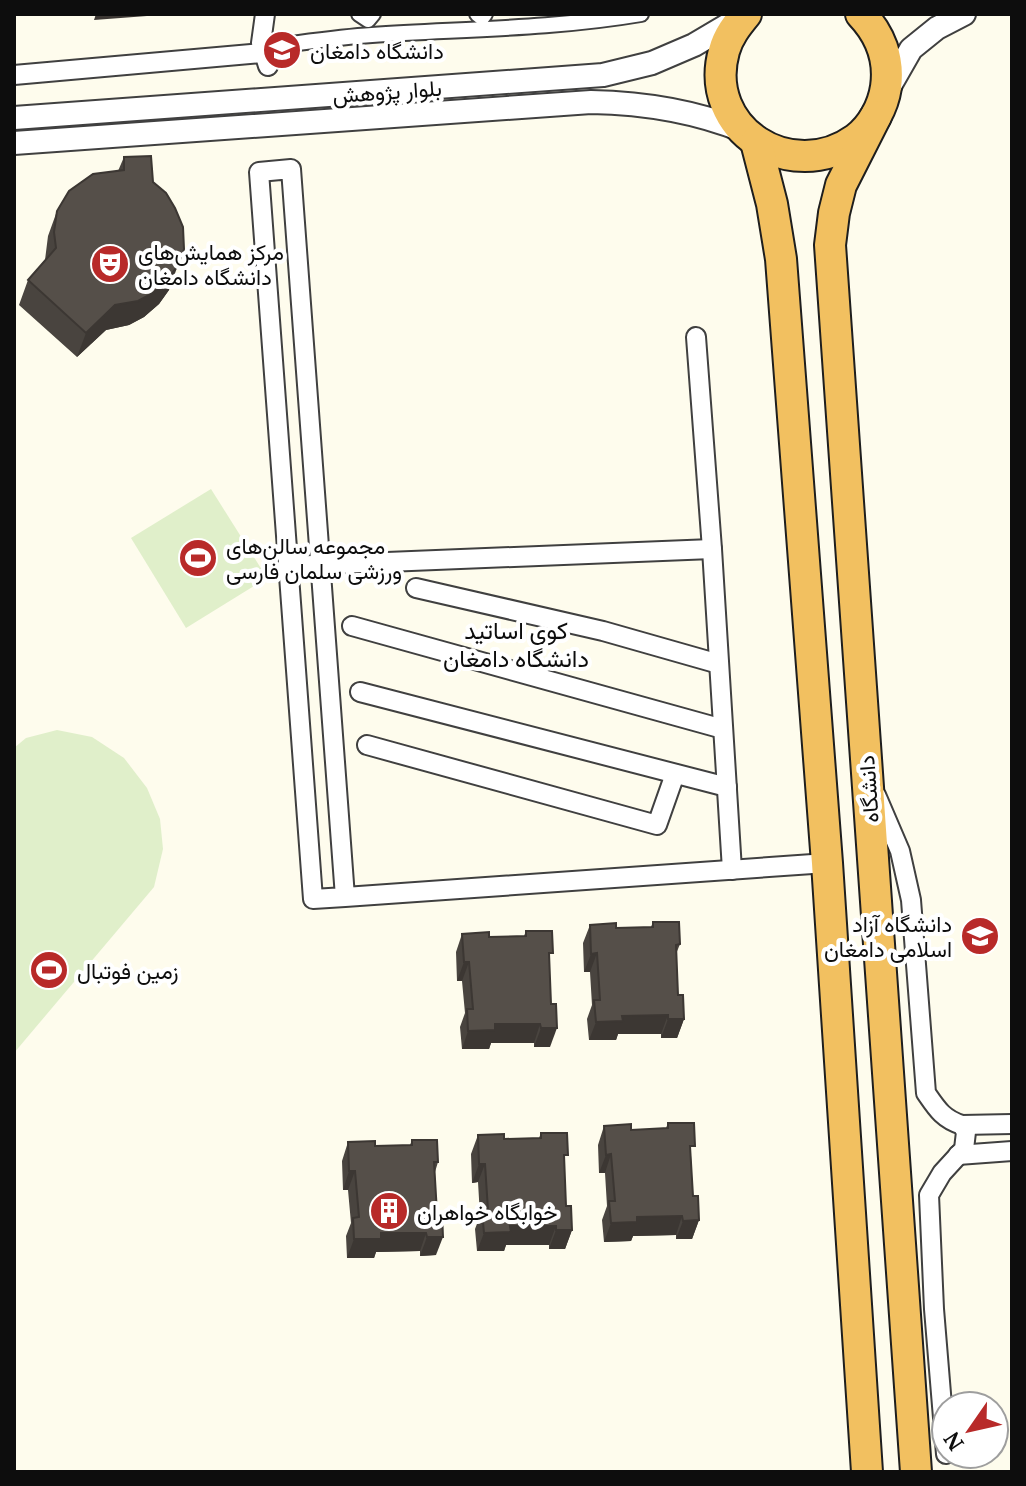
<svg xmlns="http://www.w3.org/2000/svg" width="1026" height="1486" font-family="'PT Serif',Vazirmatn,serif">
	<rect width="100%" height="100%" fill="#fefced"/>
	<g fill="#e0efca">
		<path d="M211,489L267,578L186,628L131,538Z"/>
		<path d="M57,730L92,737L124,758L147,788L160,819L163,849L154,887L14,1053V748L26,738Z"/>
	</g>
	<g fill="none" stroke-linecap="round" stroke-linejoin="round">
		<g stroke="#404040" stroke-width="18">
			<g id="pedestrian">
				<path d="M359,14L368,20L373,14"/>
				<path d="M477,14L482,18L485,14"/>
				<path d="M261,43L275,46C307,42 340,37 372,35C462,29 553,29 641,14"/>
			</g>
		</g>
		<g stroke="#404040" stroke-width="22">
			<g id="minor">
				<path d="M265,14L261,43L268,66"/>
				<path d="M14,75L262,53"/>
				<path d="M696,337L712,549L732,870"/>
				<path d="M288,566L712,549"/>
				<path d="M416,588L603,631L719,664"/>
				<path d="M352,626L723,729"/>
				<path d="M360,692L727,787"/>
				<path d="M367,745L657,825L675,774"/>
				<path d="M876,795L900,851L911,900L926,1093C937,1109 943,1119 962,1125L966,1132L964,1149L942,1173L929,1195L934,1309L946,1454"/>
				<path d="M345,897L291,169L259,172L313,899L345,897L827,863"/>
				<path d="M962,1125L1012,1124"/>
				<path d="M958,1155L1012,1151"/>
			</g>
		</g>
		<g stroke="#404040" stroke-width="26">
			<g id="tertiary">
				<path d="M887,91L911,49L937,28L964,14"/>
				<path d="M14,118L603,75L652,63L694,45L738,19"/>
				<path d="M14,143L591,102C645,103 695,111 744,131"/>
			</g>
		</g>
		<g stroke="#1e1e1e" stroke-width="34">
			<g id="trunk">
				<path d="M746,14C737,25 728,36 724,51C702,129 791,186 856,139C872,127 883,107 886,87C890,59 880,34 861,14"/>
				<path d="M876,116L841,185L834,213L830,245L916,1472"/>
				<path d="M756,142L772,204L781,259L827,863L867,1472"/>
			</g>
		</g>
		<use href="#pedestrian" stroke="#fff" stroke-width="14"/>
		<use href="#minor" stroke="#fff" stroke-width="18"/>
		<use href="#tertiary" stroke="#fff" stroke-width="22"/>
		<use href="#trunk" stroke="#f2c060" stroke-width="30"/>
	</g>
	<g fill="#49443f">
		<path d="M124,157L153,182L169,290L159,304L144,317L129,325L106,330L77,357L19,305L28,280L45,260L48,236L57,211L118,171Z"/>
		<path d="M653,922L680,944L676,954L678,995L684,1019L677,1038H661V1034H618L616,1040H589L587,1019L592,1005L590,972H584L583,943L590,925L616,928L651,927Z"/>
		<path d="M526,931L549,963L550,1047H534V1043H491L489,1049H462L460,1027L465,1013L462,981H457L456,952L462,934L489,937L524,936Z"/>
		<path d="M668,1123L691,1156L693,1196L699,1220L692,1239H676V1235L633,1236L631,1241L604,1242L602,1220L607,1206L605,1173H599L598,1145L604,1126L631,1130L666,1128Z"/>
		<path d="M541,1133L564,1165L566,1206L572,1230L565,1249H549V1245H506L504,1251H477L475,1229L480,1216L478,1182L472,1183L471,1154L478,1135L504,1139L539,1138Z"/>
		<path d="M412,1140L438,1162L435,1172L436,1255L420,1256V1251L376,1252L374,1258H347L346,1236L351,1223L348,1190H343L342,1161L348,1142L375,1146L410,1145Z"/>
	</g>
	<g fill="#3c3733">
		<path d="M96,14H148L147,16L94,20Z"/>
		<path d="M178,265L169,290L159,304L144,317L129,325L106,330L77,357L86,333L115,305Z"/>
		<path d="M597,953L590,972H584L591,954Z"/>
		<path d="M464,962H469L462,981H457Z"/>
		<path d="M668,1015L661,1034H618L616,1040H589L596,1022L622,1016Z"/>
		<path d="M668,1019H684L677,1038H661Z"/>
		<path d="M495,1024H540L534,1043H491L489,1049H462L468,1031Z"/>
		<path d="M541,1028H557L550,1047H534Z"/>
		<path d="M611,1154L605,1173H599L606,1155Z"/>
		<path d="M479,1164H485L478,1182L472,1183Z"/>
		<path d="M349,1171H355L348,1190H343Z"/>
		<path d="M682,1216L676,1235L633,1236L631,1241L604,1242L611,1223L637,1217Z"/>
		<path d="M699,1220L692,1239H676L683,1221Z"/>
		<path d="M510,1226H556L549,1245H506L504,1251H477L484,1233Z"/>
		<path d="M556,1230H572L565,1249H549Z"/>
		<path d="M381,1233H426L420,1251L376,1252L374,1258H347L354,1239Z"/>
		<path d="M427,1237H443L436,1255L420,1256Z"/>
	</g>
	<g fill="#554f49" stroke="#3c3733" stroke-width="2">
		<path d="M151,156L153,182L166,193L175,208L183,227L184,249L178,265L168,279L153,293L138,301L115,305L86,333L28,280L56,248L54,232L57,211L69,191L93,174L124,170V157Z"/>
		<path d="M653,922H679L680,944L676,945L678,995H683L684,1019H668V1015L622,1016L623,1021L596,1022L594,1000H600L597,953L591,954L590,925L616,923V928L653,927Z"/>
		<path d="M526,931H552L553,953H549L551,1004H556L557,1028H541L540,1024H495V1030L468,1031L467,1009H473L469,962H464L462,934L489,932V937L526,936Z"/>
		<path d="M668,1123H694L695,1146H690L693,1196H698L699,1220L683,1221L682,1216L637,1217V1222L611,1223L609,1201H615L611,1154L606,1155L604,1126L631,1124V1130L668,1128Z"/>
		<path d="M541,1133H567L568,1155H564L566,1206H571L572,1230H556V1226H510L511,1232L484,1233L482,1211L488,1210L485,1164H479L478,1135L504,1134V1139L541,1138Z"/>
		<path d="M412,1140H437L438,1162H434L437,1213H442L443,1237H427L426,1233H381V1239H354L353,1218L359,1217L355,1171H349L348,1142L375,1141V1146L412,1145Z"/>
	</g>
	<defs>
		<g id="university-disc" transform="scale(2)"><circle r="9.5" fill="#b82a29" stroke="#fff"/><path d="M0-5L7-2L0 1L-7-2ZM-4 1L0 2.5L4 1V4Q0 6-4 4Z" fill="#fff"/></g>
		<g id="theatre-disc" transform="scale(2)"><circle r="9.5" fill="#b82a29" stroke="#fff"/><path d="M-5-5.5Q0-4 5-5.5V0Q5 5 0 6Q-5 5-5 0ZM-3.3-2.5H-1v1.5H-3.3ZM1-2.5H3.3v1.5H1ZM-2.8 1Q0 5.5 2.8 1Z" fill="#fff"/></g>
		<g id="stadium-disc" transform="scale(2)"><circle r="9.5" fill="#b82a29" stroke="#fff"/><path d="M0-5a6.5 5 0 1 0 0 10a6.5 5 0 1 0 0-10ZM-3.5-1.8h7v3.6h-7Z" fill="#fff"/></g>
		<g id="building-disc" transform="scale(2)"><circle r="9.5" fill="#b82a29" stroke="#fff"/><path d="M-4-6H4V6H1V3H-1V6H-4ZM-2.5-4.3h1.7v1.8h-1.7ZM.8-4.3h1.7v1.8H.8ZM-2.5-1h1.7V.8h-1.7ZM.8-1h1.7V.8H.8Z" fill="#fff"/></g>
	</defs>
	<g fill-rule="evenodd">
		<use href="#university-disc" x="282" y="50"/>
		<use href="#theatre-disc" x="110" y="264"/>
		<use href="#stadium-disc" x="198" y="558"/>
		<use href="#university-disc" x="980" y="936"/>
		<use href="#stadium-disc" x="49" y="970"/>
		<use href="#building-disc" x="389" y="1211"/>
	</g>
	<g text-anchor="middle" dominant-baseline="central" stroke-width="8" stroke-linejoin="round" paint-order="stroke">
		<g font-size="22" fill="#0d0d0d" stroke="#fff" text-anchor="start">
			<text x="310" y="50">دانشگاه دامغان</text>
			<text x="138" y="251">مرکز همایش‌های<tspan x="138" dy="25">دانشگاه دامغان</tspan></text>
			<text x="226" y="545">مجموعه سالن‌های<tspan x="226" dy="25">ورزشی سلمان فارسی</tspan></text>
			<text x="952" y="923" text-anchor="end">دانشگاه آزاد<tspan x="952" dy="25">اسلامی دامغان</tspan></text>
			<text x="77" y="970">زمین فوتبال</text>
			<text x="417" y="1211">خوابگاه خواهران</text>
		</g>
		<g font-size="22" fill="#0d0d0d" stroke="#fff">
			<text transform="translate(387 91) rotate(-4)">بلوار پژوهش</text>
			<text transform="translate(868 789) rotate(-94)">دانشگاه</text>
		</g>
		<g font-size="24" fill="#0d0d0d" stroke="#fff">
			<text x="516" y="630">کوی اساتید<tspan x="516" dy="28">دانشگاه دامغان</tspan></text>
		</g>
	</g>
	<rect width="1026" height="1486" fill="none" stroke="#0d0d0d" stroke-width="32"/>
	<g transform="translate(970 1430) rotate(236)"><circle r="38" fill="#ffffff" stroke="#9e9e9e" stroke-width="2"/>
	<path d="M0-6L14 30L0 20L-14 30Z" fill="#b82a29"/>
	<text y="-12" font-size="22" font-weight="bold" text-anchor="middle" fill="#0d0d0d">N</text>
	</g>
</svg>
